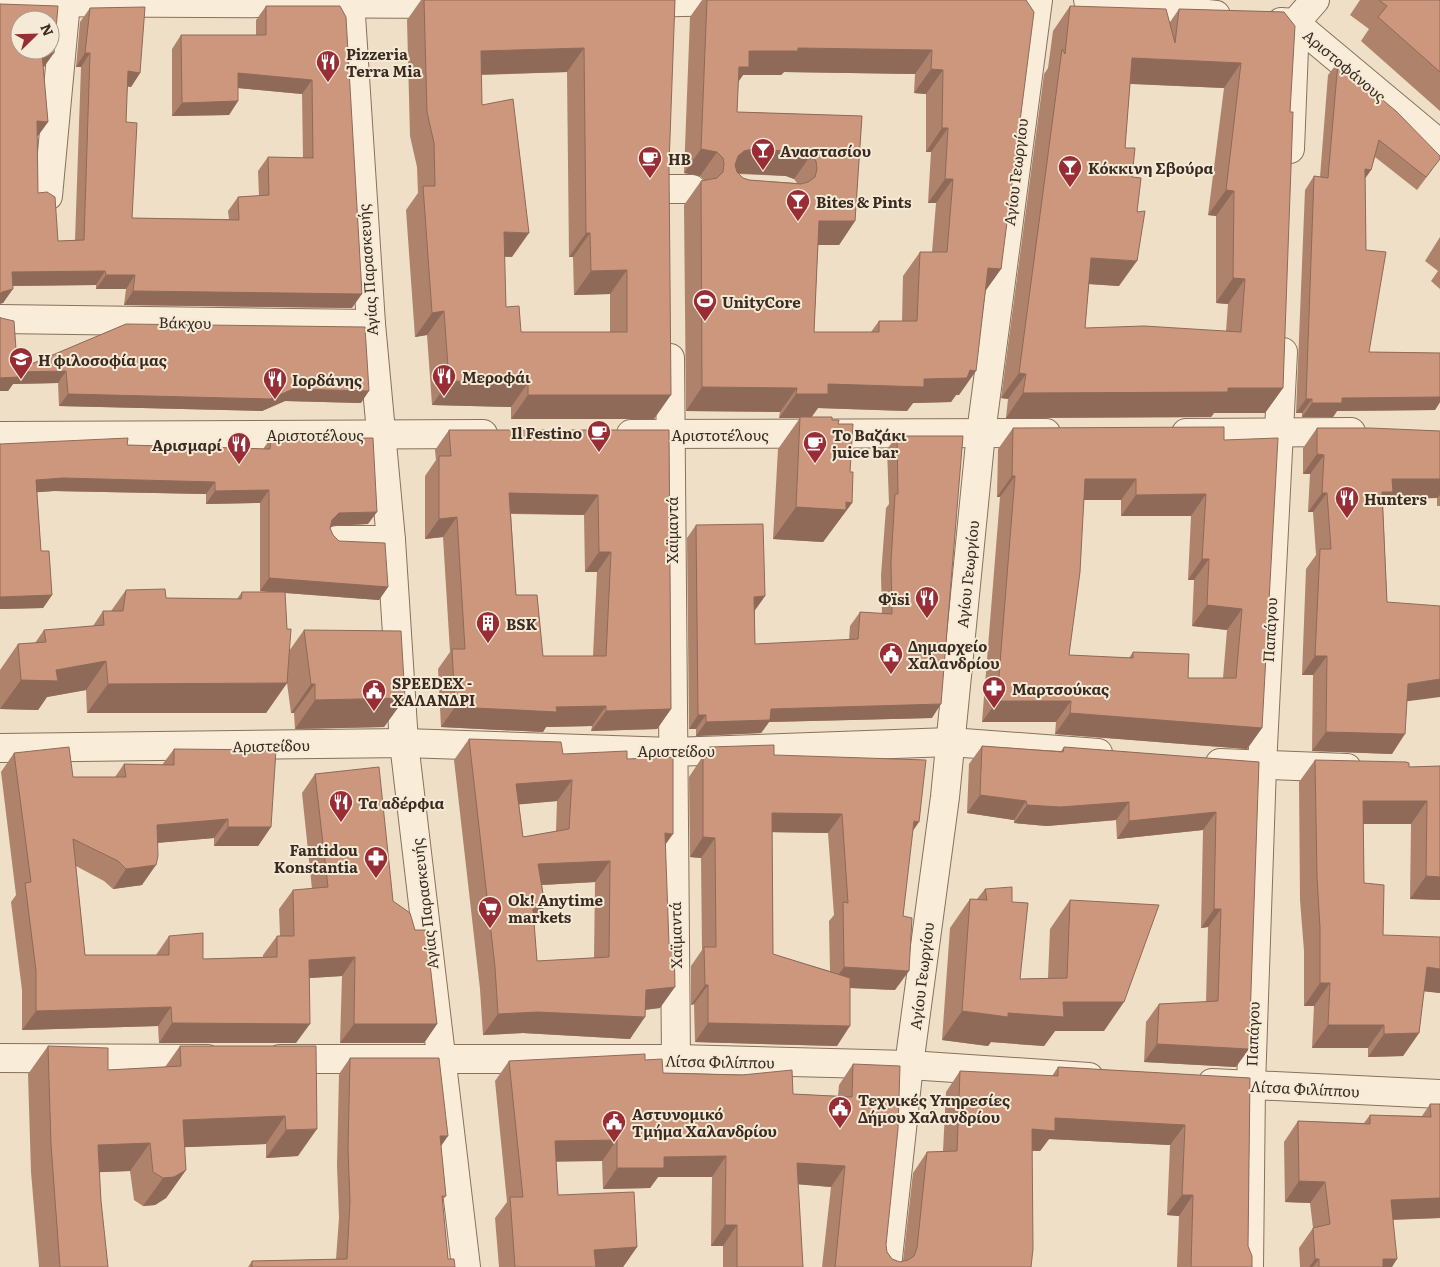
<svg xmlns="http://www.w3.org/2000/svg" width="1440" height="1267" font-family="Literata,serif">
	<rect width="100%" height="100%" fill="#eedfc6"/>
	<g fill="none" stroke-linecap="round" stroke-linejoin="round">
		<g stroke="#89705c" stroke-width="30">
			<g id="minor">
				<path d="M350,0L371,324L391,540L404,743L466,1267"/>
				<path d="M1088,0L1216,15"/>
				<path d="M0,2L455,4"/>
				<path d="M638,3L779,0"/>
				<path d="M1281,22L1295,23L1440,144"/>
				<path d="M1290,149L1295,23L1315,0"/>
				<path d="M668,189H692"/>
				<path d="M48,196L66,2"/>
				<path d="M0,319L371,324"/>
				<path d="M670,358L676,1059"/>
				<path d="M1186,433L1351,432"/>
				<path d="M631,434L1046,433"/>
				<path d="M0,436L483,434"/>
				<path d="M337,540H391"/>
				<path d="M0,748L404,743L672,752L950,742L1098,753"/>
				<path d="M1220,763L1347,768"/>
				<path d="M0,1058L207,1059"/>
				<path d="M280,1059H676L909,1065L1089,1077"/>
				<path d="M1212,1083L1440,1094"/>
				<path d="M887,1267L909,1065L945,797L981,433L1038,0"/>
				<path d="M1249,1267L1251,1085L1262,766L1283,352"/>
			</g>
		</g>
		<use href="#minor" stroke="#f9edda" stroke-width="28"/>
	</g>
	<g fill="#af826c" fill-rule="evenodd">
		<path d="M421,0H675L654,419H511V407L432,405L427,335L415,337L406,210L418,193L417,167L410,136L407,20ZM567,72L569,257H573L574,295L610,294V332H521L506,307L504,256L512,257L482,105L481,75Z"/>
		<path d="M702,0H1026L1001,269L985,291L959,395H956L951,402L913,403L907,411L818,408L811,417L832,420L838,424L850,472L852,503L823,542L773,539L778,449L800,418H779L780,412L686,411L684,205L701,181L704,180L700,176L684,173L690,17ZM784,72L915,74L914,93L926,94V152H931L928,203H936L932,252H920L903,276L902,321H879L871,332H814L818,245H839L855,221L862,116L737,112L738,82L743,75H781ZM738,174L786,176L794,179L797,183L749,180L743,178Z"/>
		<path d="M1360,0H1440V111L1361,41L1369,29L1350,15Z"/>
		<path d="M0,4L44,67H43L48,122L37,136L38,193L58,241L75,240L81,67H76L80,22L90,8L140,73L131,87L127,86L126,122L132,218L229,219L228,211L238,197L259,196L258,171L268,157L303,158L302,94L238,88V101L229,115L172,116V49L181,35H256V20L266,6H340L352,308L124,305L126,289H96V285L13,286L3,303Z"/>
		<path d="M1070,6L1170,22L1179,9L1284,12L1290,112L1283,388L1265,413H1214L1211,417L1006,418L1008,399L1001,398L1044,74L1048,68L1053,31ZM1130,84L1224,88L1208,215L1216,216V303L1228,304L1226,331L1085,328L1089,284L1119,286L1125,148Z"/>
		<path d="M1338,62L1432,170L1417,190L1375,157L1371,170L1365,178L1366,250L1369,352L1440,353V402L1435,410L1337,411L1333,417H1302V413H1296L1305,190L1314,176L1320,177L1328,75Z"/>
		<path d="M1440,237V289L1431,281L1438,271L1425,261Z"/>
		<path d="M0,317L18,370L126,324L361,403L285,401L262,411L59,406L58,383L13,384L8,391H0Z"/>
		<path d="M1013,428L1224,440L1262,728L1247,749L1055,734L1056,722H982L1000,497H997L998,449ZM1084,500H1121V516H1191L1188,580H1194L1192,626L1227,630L1223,678H1188L1133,652L1129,658L1069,655Z"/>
		<path d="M1317,428L1440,431V506H1437V498L1388,499L1383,506L1387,602L1407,702L1392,754L1312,751L1313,675H1302L1306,569L1316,555L1313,512H1308L1310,474H1303V448Z"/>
		<path d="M449,430H669L671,709L657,729L591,731L592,726L546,727L543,732L441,727L438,669L450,652L443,537L425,539V476L436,460L435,450ZM511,514L584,515L585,572H597L593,656H543L516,595Z"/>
		<path d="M897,436L932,718L769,722L761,733L696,736V729H689L687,538L696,525L765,596L755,610V644L849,640L850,626L860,612L882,614L881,575L886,508L889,504L887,449Z"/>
		<path d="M271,438L368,524L331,526L330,528L333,535L388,587L379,600L285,593L287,629L289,651L304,630L405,698L384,727L295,729L294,713H291L287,683L266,713H87L86,690L47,697L38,710L0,709V670L18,644L35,643L44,630L93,626L103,611H111L126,590L166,598L237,599L242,592H269L260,591V503L206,504V494L54,491L37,492L41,551L52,595L43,608L0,609V444L127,445L263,449Z"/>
		<path d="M469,739L563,754L627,759L666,845L660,1008L645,1010L630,1039L523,1033L483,1035L480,989L454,760ZM557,801L556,831L523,837L519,804ZM595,882L594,958L537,961L534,923L545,906L542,885Z"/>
		<path d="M982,746L1061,751L1064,747L1259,762L1236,1067L1144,1062L1146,1022L1159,1004L1206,1002L1208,927L1201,928L1203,830L1117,839L1116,820L1047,826L1014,823V820L967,813L969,764Z"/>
		<path d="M709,747L774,755L912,832L903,916L895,990L850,988L837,1046L695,1042L694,1004L691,1005V966L702,950L701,858L690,857L689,777ZM772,832L828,833L834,915L829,921L830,971L773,954Z"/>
		<path d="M174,749L271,827L258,846H214V838L157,843L142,885L113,889L104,881L76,866L85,955H156L169,936L203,959L263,957V955L277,936H280L279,909L293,890L312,889L302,793L315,774L393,901L437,1024L424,1043H340L342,976L309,978L296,1043H159L158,1026L22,1030V990L11,902L16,895L1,772L14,753L73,777H115L124,764L162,765Z"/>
		<path d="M1315,760L1409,767L1440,766V900L1410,899L1411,824H1363L1364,883L1383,935L1440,993L1424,991L1419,1033L1403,1056L1368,1057V1048H1312L1314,1006H1304V951L1300,900L1299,782Z"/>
		<path d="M985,889L1012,902L1020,979L1048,978L1050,929L1070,900L1104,1031H1055L1044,1046L991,1042L988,1046L942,1040L950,928L970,899H977Z"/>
		<path d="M48,1046L108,1070L165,1067L180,1046H316L298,1156L266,1158V1144L184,1147L186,1170L166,1198L155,1205L143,1206L134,1200L130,1171L99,1172L101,1201L108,1267H39L31,1172L28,1074Z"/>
		<path d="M350,1058L441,1146L446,1196L442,1201L448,1259L455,1267H248L252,1261L336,1259L339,1218L337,1165L339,1074Z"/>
		<path d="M645,1060L663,1073L793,1094L838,1096L839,1085L853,1064L887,1252L892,1259L900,1262L903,1261L913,1173L927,1152L943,1151L946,1092L960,1071L1052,1076L1058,1067L1250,1078L1248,1246L1252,1267H1177L1179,1216L1167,1215L1170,1145L1049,1139L1040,1151H1032L1031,1267H822L831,1187L798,1184L803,1267H723V1246H711L712,1177H658L650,1188L603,1189L602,1161H556L558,1195L637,1247L623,1267H499L495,1218L507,1202L495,1081L509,1061Z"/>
		<path d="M1430,1104H1440V1218L1393,1220L1392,1267H1300L1299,1248L1313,1228L1310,1203L1285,1202L1284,1142L1298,1121L1364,1123L1370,1115L1422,1116Z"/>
	</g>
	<g fill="#8f6a58">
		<path d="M584,48L567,72L464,75L481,51Z"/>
		<path d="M798,48L932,50L915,74L784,72L781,75H743L732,91H722L749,51Z"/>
		<path d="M42,53H54L44,67H32Z"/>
		<path d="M85,53H90L81,67H76Z"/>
		<path d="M1132,58L1241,63L1224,88L1115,83Z"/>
		<path d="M931,69L943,70L926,94L914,93Z"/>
		<path d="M128,71L140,73L131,87L118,85Z"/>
		<path d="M238,73L312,80L302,94L228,87Z"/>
		<path d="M238,101L229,115L172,116L182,103Z"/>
		<path d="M37,121L48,122L38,136L27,135Z"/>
		<path d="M942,128H948L931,152H926Z"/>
		<path d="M701,149L717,152L700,176L684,173Z"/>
		<path d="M752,149L803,152L811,155L794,179L786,176L735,173L727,175L738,156L744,151Z"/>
		<path d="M1365,169L1371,170L1362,183Z"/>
		<path d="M945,179H953L936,203H928Z"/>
		<path d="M1226,190L1234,191L1216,216L1208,215Z"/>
		<path d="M819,221H855L839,245H802Z"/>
		<path d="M504,232L529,233L512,257L487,256Z"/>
		<path d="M586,233H590L573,257H569Z"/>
		<path d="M1091,258L1137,261L1119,286L1073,283Z"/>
		<path d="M988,268L1001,269L984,293Z"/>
		<path d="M627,270L610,294L574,295L591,271Z"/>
		<path d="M105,271L96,285L2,286L12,272Z"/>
		<path d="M106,275H135L126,289H96Z"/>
		<path d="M1233,278L1245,279L1228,304L1216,303Z"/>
		<path d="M13,289L3,303L0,304V294L2,292Z"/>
		<path d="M133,291L362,294L352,308L124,305Z"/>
		<path d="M444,311L427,335L415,337L432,313Z"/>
		<path d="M970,370L976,371L959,395H956L951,402L913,403L907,411L818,408L811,418H779L796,394L828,384L924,379Z"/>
		<path d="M66,371L58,383L13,384L8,391H0V378L18,372Z"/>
		<path d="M1019,373L1026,374L1008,399L1001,398Z"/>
		<path d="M449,381L528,383L511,407L432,405Z"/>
		<path d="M702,387L797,388L780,412L686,411Z"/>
		<path d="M1228,388H1283L1265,413H1214L1211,417L1006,418L1023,393Z"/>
		<path d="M293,389L369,391L361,403L285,401L262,411L59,406L68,394Z"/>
		<path d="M528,395H671L654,419H511Z"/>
		<path d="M1440,397V402L1435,410L1337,411L1333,417H1302L1312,403L1342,398Z"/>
		<path d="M1306,399H1312L1302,413H1296Z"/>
		<path d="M1317,454L1324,455L1310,474H1303Z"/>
		<path d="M1012,476H1015L1000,497H997Z"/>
		<path d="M63,478L215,482L206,494L54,491L27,493L36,480Z"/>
		<path d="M1085,479H1136L1121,500H1070Z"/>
		<path d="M1392,479H1440V495L1437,498L1388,499L1379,512H1368Z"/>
		<path d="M269,490L260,503L206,504L215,491Z"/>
		<path d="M509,493L598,495L584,515L495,513Z"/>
		<path d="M1322,493H1327L1313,512H1308Z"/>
		<path d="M1206,494L1191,516H1121L1136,495Z"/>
		<path d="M846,502L852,503L823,542L773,539L796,507Z"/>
		<path d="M377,512L368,524L330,526L332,520L339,513Z"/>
		<path d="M457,517L443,537L425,539L439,519Z"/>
		<path d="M599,552H611L597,572H585Z"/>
		<path d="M1202,559H1209L1194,580H1188Z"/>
		<path d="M269,578L388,587L379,600L260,591Z"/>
		<path d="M52,595L43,608L0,609V597Z"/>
		<path d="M765,596L755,610H745L754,597Z"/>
		<path d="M1207,605L1242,609L1227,630L1192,626Z"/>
		<path d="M1315,656H1327L1313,675H1302Z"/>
		<path d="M106,661L86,690L47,697L38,710L0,709L21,680L56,670Z"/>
		<path d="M1440,679V697L1394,703L1408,684Z"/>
		<path d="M287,683L266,713H87L108,684Z"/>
		<path d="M311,684H315L294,713H291Z"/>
		<path d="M405,698L384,727L295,729L315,700Z"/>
		<path d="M997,701H1071L1056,722H982Z"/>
		<path d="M941,704L932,718L769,722L761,733L696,736L706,722L771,709Z"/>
		<path d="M606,706L592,726L546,727L543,732L441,727L455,707H556Z"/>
		<path d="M671,709L657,729L591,731L606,711Z"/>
		<path d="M1070,713L1262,728L1247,749L1055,734Z"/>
		<path d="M698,715H706L696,729H689Z"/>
		<path d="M1326,732L1405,734L1392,754L1312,751Z"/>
		<path d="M572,780L557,801L501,806L516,784Z"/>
		<path d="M980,795L1026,801L1014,820L967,813Z"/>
		<path d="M1363,801H1427L1411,824H1347Z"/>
		<path d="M1129,802L1116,820L1047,826L1014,823L1027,805Z"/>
		<path d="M1216,812L1203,830L1117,839L1129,821Z"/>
		<path d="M772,813L842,814L828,833L758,832Z"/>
		<path d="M228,819L214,838L143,844L157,825Z"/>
		<path d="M914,821L919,822L906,841Z"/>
		<path d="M228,827H271L258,846H214Z"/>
		<path d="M665,833L673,834L658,855Z"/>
		<path d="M703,837L715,838L701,858L690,857Z"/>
		<path d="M610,861L595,882L523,886L538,864Z"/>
		<path d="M156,865L142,885L113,889L126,869Z"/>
		<path d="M1426,876L1440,877V900L1410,899Z"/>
		<path d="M545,906L531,927L533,909Z"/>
		<path d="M1214,909H1221L1208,927L1201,928Z"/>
		<path d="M355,957L342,976L295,979L309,960Z"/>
		<path d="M844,967L909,971L895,990L830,987Z"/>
		<path d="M1427,967L1440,969V993L1411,990Z"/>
		<path d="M1320,983H1330L1314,1006H1304Z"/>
		<path d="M705,985H708L694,1004L691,1005Z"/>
		<path d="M675,987L660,1008L631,1011L646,990Z"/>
		<path d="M1063,1002H1124L1104,1031H1055L1044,1046L991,1042L988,1046L942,1040L962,1011L1008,1013Z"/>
		<path d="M171,1007L158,1026L22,1030L36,1011Z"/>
		<path d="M538,1012L645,1017L630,1039L523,1033L483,1035L498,1014Z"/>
		<path d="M172,1023L310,1024L296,1043H159Z"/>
		<path d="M708,1023L850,1026L837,1046L695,1042Z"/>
		<path d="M354,1024H437L424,1043H340Z"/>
		<path d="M1328,1025H1384L1368,1048H1312Z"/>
		<path d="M1419,1033L1403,1056L1368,1057L1384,1034Z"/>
		<path d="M1157,1044L1249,1049L1236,1067L1144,1062Z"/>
		<path d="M285,1116L266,1144L164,1148L183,1120Z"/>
		<path d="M1055,1118L1185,1125L1170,1145L1049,1139L1040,1151L1017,1150L1032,1129Z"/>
		<path d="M317,1129L298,1156L266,1158L286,1130Z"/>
		<path d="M440,1136H448L437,1152Z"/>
		<path d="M617,1140L602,1161L540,1162L555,1141Z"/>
		<path d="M150,1143L130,1171L78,1173L98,1145Z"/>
		<path d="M726,1156L712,1177H658L650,1188L603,1189L617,1168L664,1157Z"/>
		<path d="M797,1163L845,1166L831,1187L782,1183Z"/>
		<path d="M186,1170L166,1198L155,1205L143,1206L163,1178Z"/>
		<path d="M1299,1181L1325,1182L1310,1203L1285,1202Z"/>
		<path d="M1182,1195H1193L1179,1216L1167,1215Z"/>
		<path d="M1440,1198V1218L1377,1220L1391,1200Z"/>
		<path d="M725,1225H737L723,1246H711Z"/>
		<path d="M637,1247L623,1267H582L594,1250Z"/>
		<path d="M1315,1259H1319L1313,1267H1309Z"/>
		<path d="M1383,1259H1397L1392,1267H1378Z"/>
	</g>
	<g fill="#cc977d" stroke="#8f6a58" fill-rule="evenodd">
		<path d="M424,0H675L669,165L671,395H528V383L449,381L444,311L432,313L423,186H435L434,143L427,112ZM584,48L586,233H590L591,271L627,270V332H521L519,306L506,307L504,232L529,233L513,99L482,105L481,51Z"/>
		<path d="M707,0H1026L1034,12L1001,269L988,268L976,371L970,370L967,378L924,379V387L828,384V394H796L797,388L702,387L701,181L717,178L723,172L724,164L723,158L717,152L701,149ZM798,48L932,50L931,69L943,70L942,128H948L945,179H953L947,252H920L917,321H879V332H814L819,221H855L862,116L737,112L739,67H749V51H798ZM752,149L803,152L811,155L816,161L817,169L815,177L808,182L801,184L749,180L743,178L737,172L735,165L738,156L744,151Z"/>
		<path d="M1379,0H1440V72L1378,17L1387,6Z"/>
		<path d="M0,4L58,6L54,53H42L48,122L37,121L38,193L47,192L55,197L58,241L84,240L90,53H85L90,8L145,7L140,73L128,71L126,122L137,123L132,218L239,220L238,197L269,195L268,157L313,158L312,80L238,73V101L182,103L181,35H266V6H340L346,17L362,294L133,291L135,275H106L105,271L12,272L13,289L2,292L0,294ZM20,20H50V50H20Z"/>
		<path d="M1070,6L1166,9L1175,43L1179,9L1284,12L1295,26L1290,112H1293L1283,388H1228V392L1023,393L1026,374L1019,373L1062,49L1065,54ZM1132,58L1241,63L1226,190L1234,191L1233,278L1245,279L1241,332L1144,326L1085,328L1091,258L1137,261L1145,211L1137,212L1141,178L1132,177L1135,148H1125Z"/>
		<path d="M1338,62L1397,112L1440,156V159L1426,177L1379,140L1371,170L1365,169L1366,250L1386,252L1369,352L1440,353V397L1342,398V403H1312V399H1306L1314,176L1328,178Z"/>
		<path d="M0,317L1,318L14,321L18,377L0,378Z"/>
		<path d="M126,324L365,327L369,391L293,389L270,399L68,394L66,371L18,372L17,370Z"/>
		<path d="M800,417H832V420H839L838,424H853L850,472H853L852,503L846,502V510L796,507Z"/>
		<path d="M1224,427V440L1278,438L1262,728L1070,713L1071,701H997L1015,476H1012L1013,428ZM1085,479H1136V495L1206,494L1202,559H1209L1207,605L1242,609L1236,678H1188L1189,654L1133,652V658L1069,655L1080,572Z"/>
		<path d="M1317,428H1370L1440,431V479H1392L1393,492H1382L1387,602L1440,606V679L1408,684L1405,734L1326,732L1327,656H1315L1320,549H1331L1327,493H1322L1324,455L1317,454Z"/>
		<path d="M449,430H669L671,709L606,711V706L556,707L557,712L455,707L452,649H465L457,517L439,519V456H451ZM509,493L598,495L599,552H611L606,656H543L537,595H516Z"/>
		<path d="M897,436H963L941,704L771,709L770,720L706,722V715H698L696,525L763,524L765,596L754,597L755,644L858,639L860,612L892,614L891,562L895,494H898Z"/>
		<path d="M128,438L127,445L270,449L271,438H373L377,512L339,513L332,520L330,528L333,535L339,541L385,543L388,587L269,578V490L215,491V482L63,478L36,480L41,551H49L52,595L0,597V444Z"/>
		<path d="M165,589L166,598L241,599L242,592H285L287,629H291L287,683L108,684L106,661L56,670L58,681L21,680L18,644L46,642L44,630L104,625L103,611H123L126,590Z"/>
		<path d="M304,630L401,631L405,698L315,700V684H311Z"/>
		<path d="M469,739L561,742L563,754L627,751V759L673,757V834L665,833L669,944H674L675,987L646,990L645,1017L538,1012L498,1014L495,967ZM572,780L569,829L523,837L516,784ZM610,861L609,957L537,961L533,909L545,906L538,864Z"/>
		<path d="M774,745V755L926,760L919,822L914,821L903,916L912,918L909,971L844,967L843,902L848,903L842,814L772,813L773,954L850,978V1026L708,1023V985H705L704,947H716L715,838L703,837V757H709V747Z"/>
		<path d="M982,746L1063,752L1064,747L1259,762L1249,1049L1157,1044L1159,1004L1218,1001L1221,909H1214L1216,812L1129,821V802L1060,807L1027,805L1026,801L980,795Z"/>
		<path d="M69,747L73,777H126L124,764L174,765V749L276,750L271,827H228V819L157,825L158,856L156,865L126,869L118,861L73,839L85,955H169V936L203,933V959L277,957V936H294L293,890L328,887L315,774L379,767L393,901L410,913L415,930H426L437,1024H354L355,957L309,960L310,1024L172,1023L171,1007L36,1011V971L25,883L31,882L14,753Z"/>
		<path d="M1315,760L1406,762L1409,763V767L1440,766V877L1426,876L1427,801H1363L1364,883L1384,885L1383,935L1440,937V969L1427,967L1419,1033L1384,1034V1025H1328L1330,983H1320V928L1317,877Z"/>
		<path d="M1012,887V902L1028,903L1020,979L1067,978L1070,900L1159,905L1124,1002H1063L1064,1017L1008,1013V1017L962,1011L970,899L987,900L985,889Z"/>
		<path d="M48,1046L108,1048V1070L181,1066L180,1046H316L317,1129L286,1130L285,1116L183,1120L186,1170L174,1177L163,1178L153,1172L150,1143L98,1145L101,1201L108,1267H60L51,1145Z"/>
		<path d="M645,1054V1060L662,1059L663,1073L742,1075L792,1070L793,1094L852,1097L853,1064L900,1066L898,1129L886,1245L887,1252L892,1259L900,1262L908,1260L914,1256L917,1248L927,1152L957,1151L960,1071L1058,1076V1067L1250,1078L1248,1246L1252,1256V1267H1191L1193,1195H1182L1185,1125L1055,1118V1131L1032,1129L1033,1249L1031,1267H835L845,1166L797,1163L803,1267H737V1225H725L726,1156L664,1157V1168H617V1140L555,1141L558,1195L634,1192L637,1247L594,1250L596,1267H515L510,1197H523L509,1061Z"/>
		<path d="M350,1058H439L448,1136H440L446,1196H442L448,1259H454L455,1267H252V1261L347,1259L350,1201L348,1149Z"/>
		<path d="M1430,1104H1440V1198L1391,1200L1397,1259H1383V1267H1319V1259H1315L1313,1228L1330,1224L1325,1182L1299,1181L1298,1121L1370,1124V1115L1431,1117Z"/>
	</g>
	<defs>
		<g id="restaurant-pin" transform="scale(1.25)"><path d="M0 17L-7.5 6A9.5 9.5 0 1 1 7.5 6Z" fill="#982d36" stroke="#f5ead6"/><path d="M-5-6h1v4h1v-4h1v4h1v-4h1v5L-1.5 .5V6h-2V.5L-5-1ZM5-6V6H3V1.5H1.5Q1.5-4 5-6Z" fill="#fff"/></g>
		<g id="bar-pin" transform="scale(1.25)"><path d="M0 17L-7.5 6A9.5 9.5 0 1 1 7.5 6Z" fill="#982d36" stroke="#f5ead6"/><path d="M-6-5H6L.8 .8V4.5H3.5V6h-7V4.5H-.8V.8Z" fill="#fff"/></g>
		<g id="cafe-pin" transform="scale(1.25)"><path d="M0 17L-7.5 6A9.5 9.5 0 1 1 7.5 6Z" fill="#982d36" stroke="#f5ead6"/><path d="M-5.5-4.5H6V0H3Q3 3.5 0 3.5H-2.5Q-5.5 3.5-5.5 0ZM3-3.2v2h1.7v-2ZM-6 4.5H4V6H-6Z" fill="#fff"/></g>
		<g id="stadium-pin" transform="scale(1.25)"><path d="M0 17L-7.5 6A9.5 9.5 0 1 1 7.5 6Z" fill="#982d36" stroke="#f5ead6"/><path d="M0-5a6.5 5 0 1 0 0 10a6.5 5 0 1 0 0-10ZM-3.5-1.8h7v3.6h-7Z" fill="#fff"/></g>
		<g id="school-pin" transform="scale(1.25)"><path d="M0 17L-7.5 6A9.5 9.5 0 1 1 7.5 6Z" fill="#982d36" stroke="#f5ead6"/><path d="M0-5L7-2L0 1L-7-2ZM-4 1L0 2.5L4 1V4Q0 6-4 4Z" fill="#fff"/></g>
		<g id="building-pin" transform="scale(1.25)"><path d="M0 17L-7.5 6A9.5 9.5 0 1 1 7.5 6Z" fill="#982d36" stroke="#f5ead6"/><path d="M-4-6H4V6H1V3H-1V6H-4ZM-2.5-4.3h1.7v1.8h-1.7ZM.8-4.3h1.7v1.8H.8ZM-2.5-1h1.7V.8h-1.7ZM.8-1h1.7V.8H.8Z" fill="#fff"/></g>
		<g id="civic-pin" transform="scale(1.25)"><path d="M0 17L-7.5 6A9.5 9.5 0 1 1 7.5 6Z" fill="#982d36" stroke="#f5ead6"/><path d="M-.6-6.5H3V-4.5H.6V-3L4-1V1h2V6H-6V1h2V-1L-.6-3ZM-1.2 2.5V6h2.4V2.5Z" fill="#fff"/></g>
		<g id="pharmacy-pin" transform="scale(1.25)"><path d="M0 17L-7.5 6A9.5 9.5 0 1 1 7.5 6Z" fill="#982d36" stroke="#f5ead6"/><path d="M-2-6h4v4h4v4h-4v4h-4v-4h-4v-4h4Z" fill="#fff"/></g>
		<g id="supermarket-pin" transform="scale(1.25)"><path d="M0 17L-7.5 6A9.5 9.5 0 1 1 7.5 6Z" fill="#982d36" stroke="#f5ead6"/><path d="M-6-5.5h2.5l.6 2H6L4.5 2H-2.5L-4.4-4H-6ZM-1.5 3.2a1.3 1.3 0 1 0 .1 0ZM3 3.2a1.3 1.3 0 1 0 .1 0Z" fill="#fff"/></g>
	</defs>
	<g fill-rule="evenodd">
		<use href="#restaurant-pin" x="328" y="62"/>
		<use href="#bar-pin" x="763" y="150"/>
		<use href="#cafe-pin" x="650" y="158"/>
		<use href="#bar-pin" x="1070" y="167"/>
		<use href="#bar-pin" x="798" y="201"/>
		<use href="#stadium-pin" x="705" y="301"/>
		<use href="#school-pin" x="21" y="359"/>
		<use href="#restaurant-pin" x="444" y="376"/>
		<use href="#restaurant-pin" x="275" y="379"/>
		<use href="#cafe-pin" x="599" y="432"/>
		<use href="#cafe-pin" x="815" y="443"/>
		<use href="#restaurant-pin" x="239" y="444"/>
		<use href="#restaurant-pin" x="1347" y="498"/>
		<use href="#restaurant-pin" x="927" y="598"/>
		<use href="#building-pin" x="488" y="623"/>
		<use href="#civic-pin" x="891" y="654"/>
		<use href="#pharmacy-pin" x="994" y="688"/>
		<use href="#civic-pin" x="374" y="691"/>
		<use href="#restaurant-pin" x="341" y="802"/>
		<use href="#pharmacy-pin" x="376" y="858"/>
		<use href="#supermarket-pin" x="490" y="908"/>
		<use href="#civic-pin" x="840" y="1108"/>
		<use href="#civic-pin" x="614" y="1122"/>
	</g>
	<g text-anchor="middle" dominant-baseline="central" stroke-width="4" stroke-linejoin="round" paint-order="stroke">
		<g font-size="15" font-weight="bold" fill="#3a2a20" stroke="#f5ead6" text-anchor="start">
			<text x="346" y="53">Pizzeria<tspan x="346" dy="17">Terra Mia</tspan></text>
			<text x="780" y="150">Αναστασίου</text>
			<text x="668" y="158">HB</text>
			<text x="1088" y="167">Κόκκινη Σβούρα</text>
			<text x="816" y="201">Bites &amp; Pints</text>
			<text x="722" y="301">UnityCore</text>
			<text x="38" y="359">Η φιλοσοφία μας</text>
			<text x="462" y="376">Μεροφάι</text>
			<text x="292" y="379">Ιορδάνης</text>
			<text x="582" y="432" text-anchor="end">Il Festino</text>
			<text x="832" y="434">Το Βαζάκι<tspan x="832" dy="17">juice bar</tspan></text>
			<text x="222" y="444" text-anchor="end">Αρισμαρί</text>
			<text x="1364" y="498">Hunters</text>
			<text x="910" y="598" text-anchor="end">Φïsi</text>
			<text x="506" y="623">BSK</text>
			<text x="908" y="645">Δημαρχείο<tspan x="908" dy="17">Χαλανδρίου</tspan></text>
			<text x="392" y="682">SPEEDEX -<tspan x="392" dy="17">ΧΑΛΑΝΔΡΙ</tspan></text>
			<text x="1012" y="688">Μαρτσούκας</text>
			<text x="358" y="802">Τα αδέρφια</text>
			<text x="358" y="849" text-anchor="end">Fantidou<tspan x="358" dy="17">Konstantia</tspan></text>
			<text x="508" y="899">Ok! Anytime<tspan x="508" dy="17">markets</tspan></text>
			<text x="858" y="1099">Τεχνικές Υπηρεσίες<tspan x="858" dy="17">Δήμου Χαλανδρίου</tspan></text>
			<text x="632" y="1113">Αστυνομικό<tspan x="632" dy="17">Τμήμα Χαλανδρίου</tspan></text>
		</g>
		<g font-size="15" fill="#3a2a20" stroke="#f5ead6">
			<text transform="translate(1345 65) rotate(40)">Αριστοφάνους</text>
			<text transform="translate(1015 172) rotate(-83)">Αγίου Γεωργίου</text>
			<text transform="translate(367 270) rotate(-94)">Αγίας Παρασκευής</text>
			<text transform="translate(185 322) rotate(1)">Βάκχου</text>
			<text x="315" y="434">Αριστοτέλους</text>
			<text x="720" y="434">Αριστοτέλους</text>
			<text transform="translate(671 530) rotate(-90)">Χαϊμαντά</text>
			<text transform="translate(967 574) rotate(-84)">Αγίου Γεωργίου</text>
			<text transform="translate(1269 630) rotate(-87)">Παπάγου</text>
			<text transform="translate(271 745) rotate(-1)">Αριστείδου</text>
			<text x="676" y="750">Αριστείδου</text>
			<text transform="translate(424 904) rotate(-97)">Αγίας Παρασκευής</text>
			<text transform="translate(675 935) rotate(-91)">Χαϊμαντά</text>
			<text transform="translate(921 976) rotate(-83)">Αγίου Γεωργίου</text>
			<text transform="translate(1252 1034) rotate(-88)">Παπάγου</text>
			<text transform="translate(720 1061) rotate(1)">Λίτσα Φιλίππου</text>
			<text transform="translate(1305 1088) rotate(3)">Λίτσα Φιλίππου</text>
		</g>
	</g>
	<g transform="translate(35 35) rotate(67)"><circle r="24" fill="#f5ead6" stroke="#aa9d8d"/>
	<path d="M0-4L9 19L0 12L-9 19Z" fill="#982d36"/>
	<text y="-8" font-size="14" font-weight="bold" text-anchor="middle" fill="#3a2a20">N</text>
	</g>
</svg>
